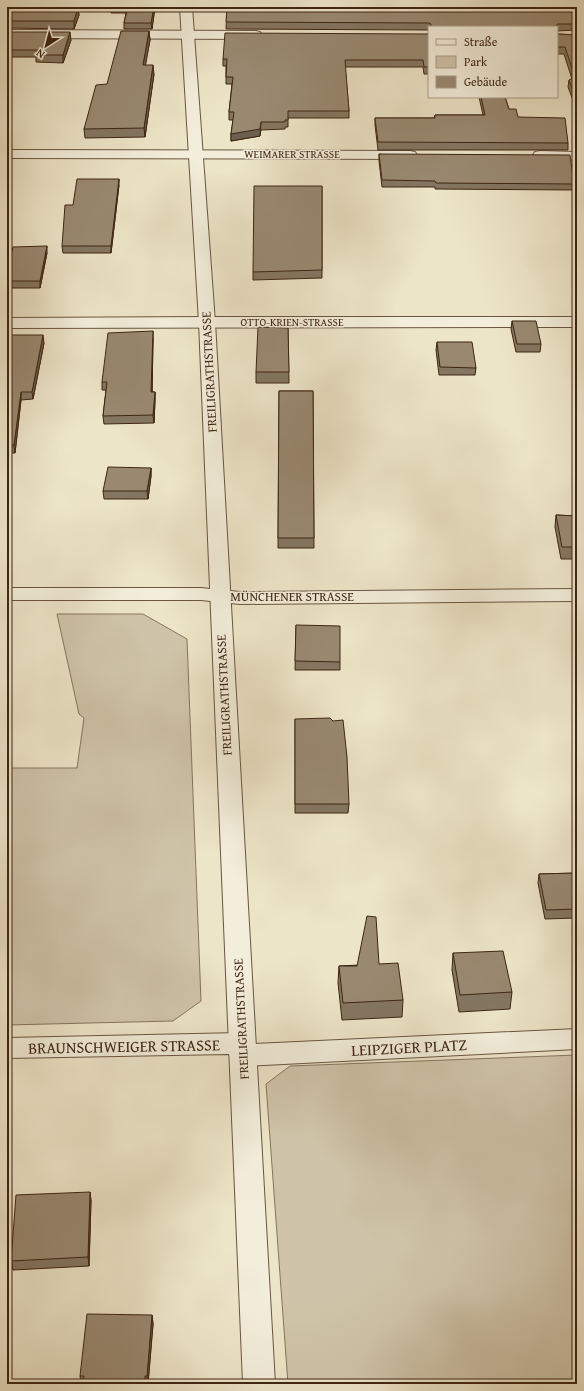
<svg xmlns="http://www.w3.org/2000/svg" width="584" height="1391" font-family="'Gentium Book Plus',serif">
	<rect width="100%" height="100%" fill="#ede5c8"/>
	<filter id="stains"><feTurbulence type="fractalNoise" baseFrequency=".005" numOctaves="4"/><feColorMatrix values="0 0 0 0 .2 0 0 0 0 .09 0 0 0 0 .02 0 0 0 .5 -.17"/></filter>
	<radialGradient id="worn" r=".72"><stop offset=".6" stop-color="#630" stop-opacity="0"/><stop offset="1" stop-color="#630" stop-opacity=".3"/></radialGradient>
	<g fill="#cfc4a9" stroke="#86745e">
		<path d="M57,614H143L187,639L201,1001L173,1021L7,1025V768H77L84,718L79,714Z"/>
		<path d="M577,1055V1384H288L266,1084L290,1066Z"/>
	</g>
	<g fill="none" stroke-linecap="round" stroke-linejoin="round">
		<g stroke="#6a5540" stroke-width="2">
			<g id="minor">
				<path d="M7,30L256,31L260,32L262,35L260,38L256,39L7,38Z"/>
				<path d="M7,150L410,151L415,152L417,155L415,158L410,159L7,158Z"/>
				<path d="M540,151L577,152V160L535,158L533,155L535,152Z"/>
				<path d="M207,317H577V327L7,328V318Z"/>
				<path d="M7,588H201L240,592L577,589V601L240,604L201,600H7Z"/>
				<path d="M577,1029V1049L242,1066L232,1062L229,1054L7,1058V1038L241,1033L251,1036L254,1044Z"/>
			</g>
		</g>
		<g stroke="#6a5540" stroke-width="2">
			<path id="tertiary" d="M180,7H192L215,322L275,1384H243L199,322Z"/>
		</g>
		<use href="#minor" fill="#f3eedb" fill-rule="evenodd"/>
		<use href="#tertiary" fill="#f3eedb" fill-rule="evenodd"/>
	</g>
	<g fill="#847661" stroke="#3e2513">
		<path d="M7,7L78,8L79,15L74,29L7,28Z"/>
		<path d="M111,7H155L152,29H124V23L126,13H111Z"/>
		<path d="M227,7L576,24L575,30L557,31V27H429V30L226,29Z"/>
		<path d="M149,31L150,40L145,65L154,74L145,137L85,138L84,129L107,84Z"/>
		<path d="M7,32L71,40L63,63L36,62V57H7Z"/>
		<path d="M429,34V74H424L423,67H345L349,111V118H288V127H285V129L261,130L260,136L231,141V134L233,120H229V112L232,84H226V66H223V59Z"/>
		<path d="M557,34L577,35V111L568,87L569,80L572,79L564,54H557Z"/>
		<path d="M479,97H505L509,109L518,117L568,143V150H378L375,125V118H434L435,115H483Z"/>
		<path d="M379,154L574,184L573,190L435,189V187H382L379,161Z"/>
		<path d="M119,185L111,253H63L62,246Z"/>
		<path d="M322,186V278L253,280V272Z"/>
		<path d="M47,253L40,288H7V271Z"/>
		<path d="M512,321L541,344L540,352H516L511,329Z"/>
		<path d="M288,328L289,383H256V372Z"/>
		<path d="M7,335L44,343L33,399L21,400L15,453H7Z"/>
		<path d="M153,339L152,392H155V400L154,423L104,424L103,416L106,390H102V382Z"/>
		<path d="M437,342L476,368L475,375H439L436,350Z"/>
		<path d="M279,391H313L314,548H278Z"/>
		<path d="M151,468V476L148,499H104L103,491Z"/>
		<path d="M556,515L577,516V559H561L555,527Z"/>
		<path d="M296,625L340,662V670H295Z"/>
		<path d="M295,719L349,804L348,813H295Z"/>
		<path d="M577,873V918L545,919L538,883L539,874Z"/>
		<path d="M453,953L512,992L510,1009L459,1012L452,970Z"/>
		<path d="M379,964L403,1000L402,1017L342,1020L338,983L339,966Z"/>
		<path d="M90,1192L91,1201L89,1266L13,1270L11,1261Z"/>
		<path d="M152,1315L153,1324L148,1384H81L80,1376Z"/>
	</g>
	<g fill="#6b604f" stroke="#3e2513">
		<path d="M154,7H155L152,29L151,23Z"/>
		<path d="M78,8L79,15L74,29V21Z"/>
		<path d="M149,31L150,40L144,74L143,65Z"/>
		<path d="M70,32L71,40L63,63V55Z"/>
		<path d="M153,65L154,74L145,137L144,128Z"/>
		<path d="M261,122L260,136L231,141V134Z"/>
		<path d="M119,179V185L111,253V246Z"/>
		<path d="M47,246V253L40,288V281Z"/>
		<path d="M153,331V339L152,400L151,392Z"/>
		<path d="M43,335L44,343L33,399L32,392Z"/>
		<path d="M21,392V400L15,453L14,445Z"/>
		<path d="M155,392V400L154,423L153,415Z"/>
		<path d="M151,468V476L148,499L147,491Z"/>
		<path d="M90,1192L91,1201L89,1266L88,1257Z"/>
		<path d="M152,1315L153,1324L148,1384L147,1376Z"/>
	</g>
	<g fill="#998971" stroke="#3e2513">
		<path d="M7,7L78,8L74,21H7Z"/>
		<path d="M111,7H154L151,23H124L128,7Z"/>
		<path d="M227,7H570L576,24H557V27H431V24L429,23L226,22Z"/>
		<path d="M121,31H149L143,65H153L144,128L84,129L96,85L107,84Z"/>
		<path d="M7,32H70L63,55H36L38,50H7Z"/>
		<path d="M225,33L429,34V67H424L423,60H345L349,111H288V120H285V122H261L260,129L231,134L234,112H229L233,77H226L227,59H223Z"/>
		<path d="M557,34L577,35V102L569,80L575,77L565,47H557Z"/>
		<path d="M481,97H505L509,109H516L518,117L565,118L568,143L378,142L375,118H435V115H485Z"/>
		<path d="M379,154L570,155L574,184L436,183L435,181L382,180Z"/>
		<path d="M77,179H119L111,246H62L65,205H73Z"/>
		<path d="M254,186H322V270L253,272Z"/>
		<path d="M47,246L40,281H7V271L13,247Z"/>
		<path d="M512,321H536L541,344H517Z"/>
		<path d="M258,327L288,328L289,372H256Z"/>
		<path d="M153,331L151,392H155L153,415L103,416L107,382H102L108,333Z"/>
		<path d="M7,335H43L32,392H21L14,445L7,446Z"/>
		<path d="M437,342H472L476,368L440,367Z"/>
		<path d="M279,391H313L314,538H278Z"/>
		<path d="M108,467L151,468L147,491H103Z"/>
		<path d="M556,515L577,516V547H562Z"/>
		<path d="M296,625L340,626V662L295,661Z"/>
		<path d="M330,718L333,721L343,720L347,757L349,804H295V719Z"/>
		<path d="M577,873V909L546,910L539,874Z"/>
		<path d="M367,916L376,917L379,964L398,963L403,1000L343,1003L339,966H357Z"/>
		<path d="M503,951L512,992L460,995L453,953Z"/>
		<path d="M90,1192L88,1257L11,1261L16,1195Z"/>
		<path d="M87,1314L152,1315L147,1376H145V1384H83L84,1376H80Z"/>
	</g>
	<g text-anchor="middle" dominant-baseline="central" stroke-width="3" stroke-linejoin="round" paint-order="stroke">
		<g font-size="11" fill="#3e2513" stroke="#f3eedb">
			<text x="292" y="154">WEIMARER STRASSE</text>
			<text x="292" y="322">OTTO-KRIEN-STRASSE</text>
		</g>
		<g font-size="13" fill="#3e2513" stroke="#f3eedb">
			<text transform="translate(209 372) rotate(-93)">FREILIGRATHSTRASSE</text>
			<text x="292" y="596">MÜNCHENER STRASSE</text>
			<text transform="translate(224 695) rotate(-93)">FREILIGRATHSTRASSE</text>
			<text transform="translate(241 1019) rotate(-93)">FREILIGRATHSTRASSE</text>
		</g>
		<g font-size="16" fill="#3e2513" stroke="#f3eedb">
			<text transform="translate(124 1046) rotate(-1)">BRAUNSCHWEIGER STRASSE</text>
			<text transform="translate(409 1047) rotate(-3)">LEIPZIGER PLATZ</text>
		</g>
	</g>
	<rect width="584" height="1391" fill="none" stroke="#ede5c8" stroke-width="24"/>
	<rect x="8" y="8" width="568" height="1375" fill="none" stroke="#3e2513" stroke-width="2"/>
	<rect x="12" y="12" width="560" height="1367" fill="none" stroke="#3e2513"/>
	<rect x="428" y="26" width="130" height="72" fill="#f3eedb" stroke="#ab9e8b"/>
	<rect x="436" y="39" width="20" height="6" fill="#f3eedb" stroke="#ab9e8b"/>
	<text x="464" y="46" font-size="12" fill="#3e2513">Straße</text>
	<rect x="436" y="56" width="20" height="12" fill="#cfc4a9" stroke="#ab9e8b"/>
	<text x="464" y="66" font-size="12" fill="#3e2513">Park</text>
	<rect x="436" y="76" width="20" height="12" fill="#998971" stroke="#ab9e8b"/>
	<text x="464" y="86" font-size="12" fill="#3e2513">Gebäude</text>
	<g transform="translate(46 46) rotate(216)" stroke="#f3eedb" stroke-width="3" paint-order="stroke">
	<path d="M0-3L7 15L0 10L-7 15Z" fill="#3e2513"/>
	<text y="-6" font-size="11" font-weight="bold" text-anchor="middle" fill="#3e2513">N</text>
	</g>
	<rect width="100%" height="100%" filter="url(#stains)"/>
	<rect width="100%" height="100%" fill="url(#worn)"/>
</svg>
